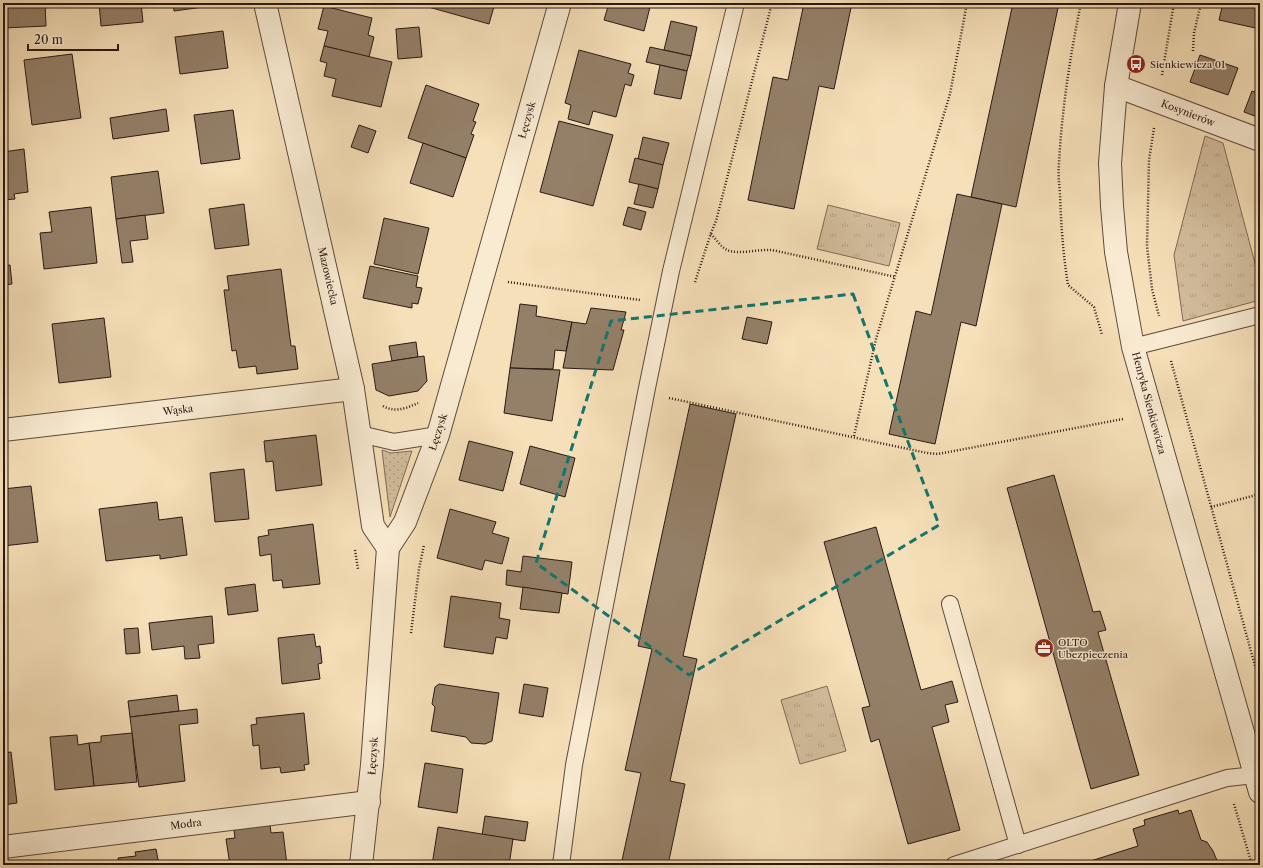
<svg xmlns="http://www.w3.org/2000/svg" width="1263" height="868" font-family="'Libre Caslon Text',serif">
	<defs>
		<pattern id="grass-dots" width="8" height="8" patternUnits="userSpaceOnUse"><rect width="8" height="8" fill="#d3be9d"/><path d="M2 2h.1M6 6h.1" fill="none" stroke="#b5a386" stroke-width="1.8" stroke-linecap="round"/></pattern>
		<pattern id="park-tufts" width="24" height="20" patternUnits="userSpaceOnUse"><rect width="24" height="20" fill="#d3be9d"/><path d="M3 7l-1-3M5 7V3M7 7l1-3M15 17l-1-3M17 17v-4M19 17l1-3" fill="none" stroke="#b5a386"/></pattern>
	</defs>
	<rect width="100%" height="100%" fill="#f6e0b9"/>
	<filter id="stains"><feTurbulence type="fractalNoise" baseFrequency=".005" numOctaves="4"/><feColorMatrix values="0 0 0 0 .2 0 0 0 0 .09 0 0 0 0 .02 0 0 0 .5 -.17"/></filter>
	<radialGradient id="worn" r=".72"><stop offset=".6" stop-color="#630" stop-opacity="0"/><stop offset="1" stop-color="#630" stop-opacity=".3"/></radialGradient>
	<path fill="url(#grass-dots)" stroke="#7e6c58" d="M382,450L391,453L412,451L390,517Z"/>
	<g fill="url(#park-tufts)" stroke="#7e6c58">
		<path d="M1205,136L1223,143L1260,282V300L1183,321L1174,255Z"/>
		<path d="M828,205L900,223L889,266L817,249Z"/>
		<path d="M827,686L846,751L800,764L781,700Z"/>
	</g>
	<g fill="#948069" stroke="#291913">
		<path d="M3,3L4,28H3Z"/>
		<path d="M3,3H45L46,26L4,28Z"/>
		<path d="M99,3H141L143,22L101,26Z"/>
		<path d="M173,3H218V5L174,11Z"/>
		<path d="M426,3H495L489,24L425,6Z"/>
		<path d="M609,3H651L644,31L604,20Z"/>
		<path d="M804,3H852L834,89L819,86L794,209L748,200L773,77L788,80Z"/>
		<path d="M1013,3H1059L1016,207L971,197Z"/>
		<path d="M1223,3H1260V29L1219,20Z"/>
		<path d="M324,6L372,18L368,35L374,37L369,57L324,46L328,31L318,29Z"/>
		<path d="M671,21L697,27L691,56L664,50Z"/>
		<path d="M419,27L422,57L398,59L396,29Z"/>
		<path d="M3,28H4L5,48L3,49Z"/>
		<path d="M223,31L228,68L180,74L175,37Z"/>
		<path d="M324,46L392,62L381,107L332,96L336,79L324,76L327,63L320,61Z"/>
		<path d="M650,47L691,56L687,71L646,62Z"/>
		<path d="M579,50L631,64L628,73L634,75L631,86L625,84L616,117L593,111L589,125L568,119L571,105L565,103Z"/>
		<path d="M72,54L81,118L32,125L24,60Z"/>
		<path d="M1200,55L1238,68L1228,95L1190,82Z"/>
		<path d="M660,65L687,71L681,99L654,94Z"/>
		<path d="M426,85L479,104L473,121L476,122L471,134L474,135L466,158L408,138Z"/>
		<path d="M1252,91L1260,94V118L1244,112Z"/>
		<path d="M166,109L169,131L113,139L110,118Z"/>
		<path d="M233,110L240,159L201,164L194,115Z"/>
		<path d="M559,121L613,135L593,206L540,192Z"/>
		<path d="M359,125L376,131L368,153L351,147Z"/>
		<path d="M643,137L669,143L663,165L638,159Z"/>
		<path d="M423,143L466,158L453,197L410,183Z"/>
		<path d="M24,149L28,192L14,194L15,199L3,200V152Z"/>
		<path d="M635,158L663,165L658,189L629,182Z"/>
		<path d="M158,171L164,213L116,219L111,177Z"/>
		<path d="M639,184L658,189L653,208L634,204Z"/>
		<path d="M957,194L1002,204L976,326L961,322L935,444L889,434L916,311L931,315Z"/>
		<path d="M244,204L249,245L215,249L209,209Z"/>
		<path d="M91,207L97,263L44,269L40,233L52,232L49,212Z"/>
		<path d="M628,207L646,212L641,230L623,225Z"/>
		<path d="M145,215L148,239L130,241L133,262L122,263L116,219Z"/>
		<path d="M384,218L429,228L418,274L374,264Z"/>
		<path d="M10,265L12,284L3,285V266Z"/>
		<path d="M370,266L418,276L416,287L422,288L418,304L412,303V308L363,298Z"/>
		<path d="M281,269L291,346H295L298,369L257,374L256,366L239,368L236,350L232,351L224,290H229L227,276Z"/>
		<path d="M520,304L537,306L536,316L572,322L566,351L555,350L553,369L510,368Z"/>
		<path d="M591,308L626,312L621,330H624L613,370L563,368L572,322L586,324Z"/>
		<path d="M747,317L772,322L767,344L742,339Z"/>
		<path d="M104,318L111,377L59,383L52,324Z"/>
		<path d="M416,342L418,357L392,361L389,346Z"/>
		<path d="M424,356L427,381L418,391L389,396L376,390L372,364Z"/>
		<path d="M510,368L560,370L552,421L504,413Z"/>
		<path d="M690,404L736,414L683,656L697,659L670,781L685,784L668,865H621L641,773L625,770L652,649L638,646Z"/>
		<path d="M316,435L322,485L276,491L273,461L266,462L264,441Z"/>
		<path d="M469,441L513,452L503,491L459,480Z"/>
		<path d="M530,446L575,458L565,497L520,484Z"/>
		<path d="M244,469L249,519L215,522L210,473Z"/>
		<path d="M1054,475L1093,612L1100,611L1106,630L1098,632L1139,775L1091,789L1007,488Z"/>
		<path d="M31,486L38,542L3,546V489Z"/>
		<path d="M157,502L159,520L182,517L187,555L160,559V555L106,561L99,509Z"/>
		<path d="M450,509L496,522L492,533L509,538L502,564L485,560L482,570L437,558Z"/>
		<path d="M313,524L320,584L283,588L282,580L273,581L271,554L260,556L258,537L269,535L268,530Z"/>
		<path d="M876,527L921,690L952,681L958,702L945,705L949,722L932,727L960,830L908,844L879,739L871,742L862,708L870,706L824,542Z"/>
		<path d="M523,556L572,562L568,594L506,585L507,570L521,572Z"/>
		<path d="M255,584L258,611L228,615L225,588Z"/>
		<path d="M523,587L562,593L559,613L520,609Z"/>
		<path d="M451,596L501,603L499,618L510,620L507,639L496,637L493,654L444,647Z"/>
		<path d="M212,616L214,643L198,645L200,658L185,659L184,646L152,650L149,623Z"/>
		<path d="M138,628L140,653L126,654L124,629Z"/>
		<path d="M314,634L316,647L320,646L322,663L318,664L320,679L282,684L278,638Z"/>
		<path d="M439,684L499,693L492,741L485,744L471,743L466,737L431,731L435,707L432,704L435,687Z"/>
		<path d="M524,684L548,688L543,717L519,713Z"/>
		<path d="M177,695L179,711L130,717L128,701Z"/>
		<path d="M197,709L198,723L179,725L185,781L139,787L130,717Z"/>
		<path d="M304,713L309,764L304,765L305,770L281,773L280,767L261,769L259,745L253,746L251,725L257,724L256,718Z"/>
		<path d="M132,733L137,782L94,786L89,743L101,742V736Z"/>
		<path d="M77,735L78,745L89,743L94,786L55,790L50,737Z"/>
		<path d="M11,752L17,803L3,805V753Z"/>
		<path d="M425,763L463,769L457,813L418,807Z"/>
		<path d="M1178,810L1179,814L1191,810L1201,840L1207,842L1213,851L1219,865H1078L1138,846L1133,829L1145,825L1144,820Z"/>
		<path d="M485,816L528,822L525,841L482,835Z"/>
		<path d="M270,825L271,833L283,832L287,865H230L226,839L235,838L234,830Z"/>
		<path d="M438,827L513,839L509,865H432Z"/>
		<path d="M156,849L159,865H119L118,858L136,856L135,852Z"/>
	</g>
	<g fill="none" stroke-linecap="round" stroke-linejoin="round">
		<g stroke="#5c4b3c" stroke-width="18">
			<g id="service">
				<path d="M1133,347L1260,315"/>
				<path d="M360,434L394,442L438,435"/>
				<path d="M950,604L1018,845"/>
				<path d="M561,865L574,765L646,393L671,271L736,3"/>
				<path d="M954,865L1227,778L1255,775"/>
			</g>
		</g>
		<g stroke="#5c4b3c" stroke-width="24">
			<g id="minor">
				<path d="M265,3L353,389L373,526L388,548"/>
				<path d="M1116,86L1260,140"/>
				<path d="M3,430L353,389"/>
				<path d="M3,847L369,802"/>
				<path d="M361,865L372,765L388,548L405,522L438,435L560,3"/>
			</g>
		</g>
		<g stroke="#5c4b3c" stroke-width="24">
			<path id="tertiary" d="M1130,3L1116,86L1110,163L1112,206L1116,252L1133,347L1260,792"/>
		</g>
		<g stroke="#291913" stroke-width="2.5" stroke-dasharray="1 2" stroke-linecap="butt">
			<path d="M1081,3C1070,56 1062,109 1059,163C1058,173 1059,183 1060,194C1061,224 1063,254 1068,285L1094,307L1102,335"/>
			<path d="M1193,51L1194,33L1201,3"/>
			<path d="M1162,75L1174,3"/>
			<path d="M1154,128L1149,160L1147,246L1152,289L1159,316"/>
			<path d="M711,234C716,239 721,247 727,250C739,255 758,249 772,250L896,277"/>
			<path d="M508,282L640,300"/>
			<path d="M695,282L711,233L716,221L772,3"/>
			<path d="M1171,361L1260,684"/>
			<path d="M669,398L927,453L938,454L1123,419"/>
			<path d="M383,406C395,413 407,408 418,403"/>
			<path d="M854,436L876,339L950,94L967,3"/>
			<path d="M1211,507L1260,494"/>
			<path d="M355,550L358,569"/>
			<path d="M411,633L419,569L424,545"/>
			<path d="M1234,804L1252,865"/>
		</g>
		<use href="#service" stroke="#f9ebd2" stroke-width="16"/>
		<use href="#minor" stroke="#f9ebd2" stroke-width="22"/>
		<use href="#tertiary" stroke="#f9ebd2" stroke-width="22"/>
	</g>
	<path fill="none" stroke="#0f766e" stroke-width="3" stroke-dasharray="8 5" stroke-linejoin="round" d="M853,294L939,525L689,675L536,563L611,321Z"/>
	<defs>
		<g id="bus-disc" transform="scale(1)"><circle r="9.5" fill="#8f2418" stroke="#f9ebd2"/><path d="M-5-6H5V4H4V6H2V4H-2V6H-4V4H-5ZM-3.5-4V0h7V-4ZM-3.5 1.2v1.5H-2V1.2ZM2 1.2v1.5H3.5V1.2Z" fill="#fff"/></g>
		<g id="office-disc" transform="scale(1)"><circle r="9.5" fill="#8f2418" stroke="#f9ebd2"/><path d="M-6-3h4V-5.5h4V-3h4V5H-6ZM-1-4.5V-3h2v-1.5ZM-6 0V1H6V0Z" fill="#fff"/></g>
	</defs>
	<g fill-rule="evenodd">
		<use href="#bus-disc" x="1136" y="64"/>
		<use href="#office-disc" x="1044" y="648"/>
	</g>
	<g text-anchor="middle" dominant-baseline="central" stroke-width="3" stroke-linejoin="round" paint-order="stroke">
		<g font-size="10" fill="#291913" stroke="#f9ebd2" text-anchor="start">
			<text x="1150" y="64">Sienkiewicza 01</text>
			<text x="1058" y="642">OLTO<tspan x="1058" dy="12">Ubezpieczenia</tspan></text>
		</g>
		<g font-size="10" fill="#291913" stroke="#f9ebd2">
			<text transform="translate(1188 113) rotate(21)">Kosynierów</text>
			<text transform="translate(527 120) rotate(-74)">Łęczysk</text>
			<text transform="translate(328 276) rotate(77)">Mazowiecka</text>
			<text transform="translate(1149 403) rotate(75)">Henryka Sienkiewicza</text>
			<text transform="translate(178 410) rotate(-7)">Wąska</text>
			<text transform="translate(438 432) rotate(-72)">Łęczysk</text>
			<text transform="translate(373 756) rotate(-86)">Łęczysk</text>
			<text transform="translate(186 824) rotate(-7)">Modra</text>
		</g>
	</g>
	<rect width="1263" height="868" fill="none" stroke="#f6e0b9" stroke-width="16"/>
	<rect x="4" y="4" width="1255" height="860" fill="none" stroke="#291913" stroke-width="2"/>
	<rect x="8" y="8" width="1247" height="852" fill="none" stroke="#291913"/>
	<path d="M28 44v6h90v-6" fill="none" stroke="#291913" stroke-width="2"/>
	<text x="34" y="44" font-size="12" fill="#291913" stroke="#f9ebd2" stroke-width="3" paint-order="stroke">20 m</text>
	<rect width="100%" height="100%" filter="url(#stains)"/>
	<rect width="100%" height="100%" fill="url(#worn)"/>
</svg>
